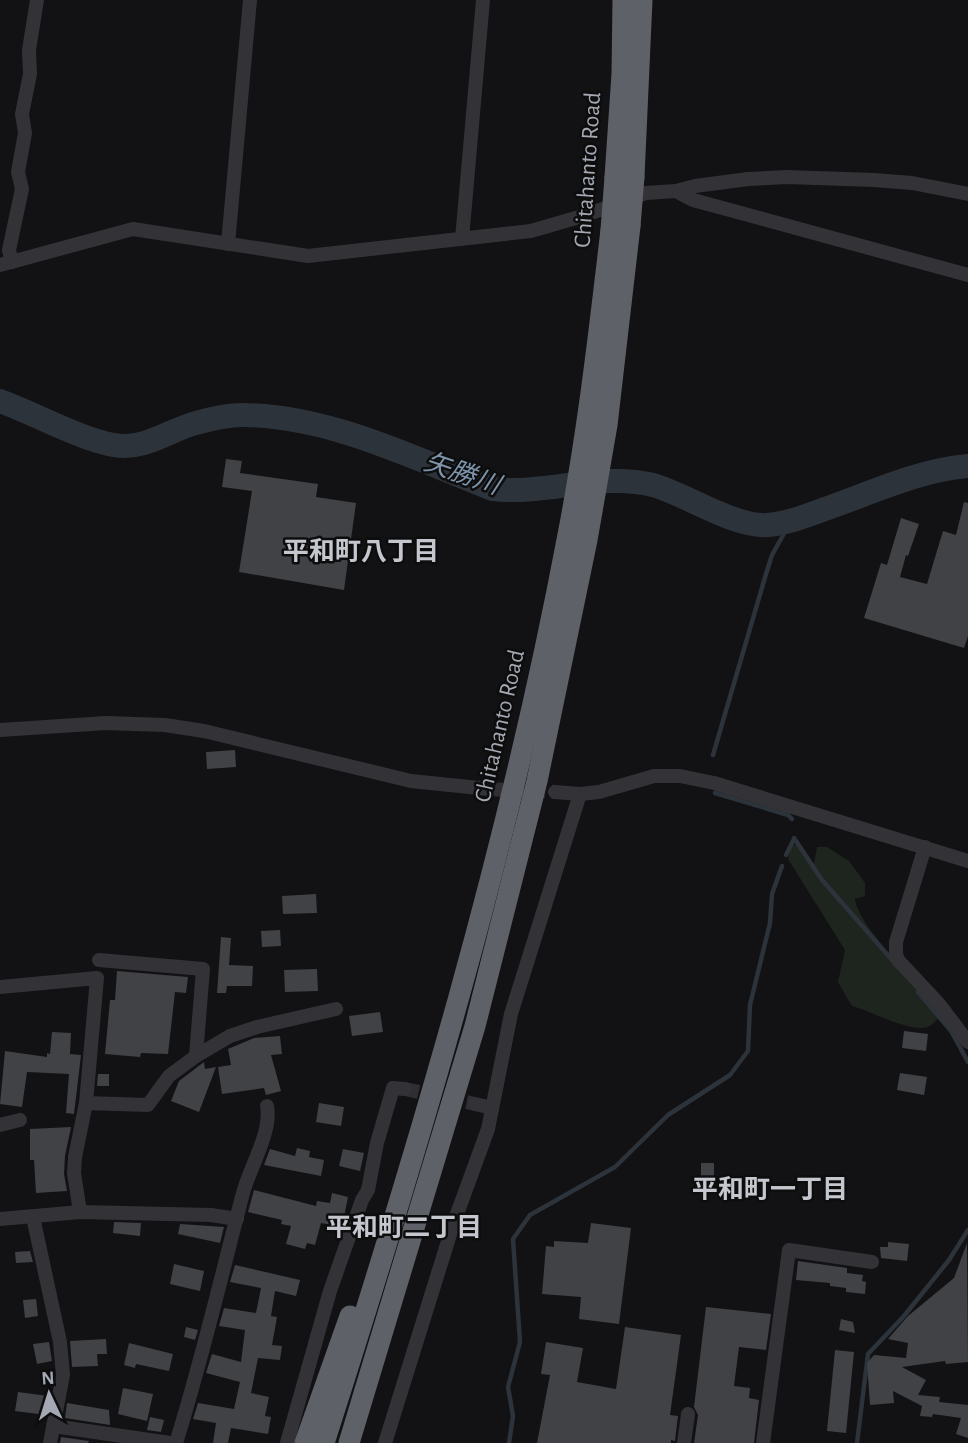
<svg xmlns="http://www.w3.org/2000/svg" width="968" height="1443" font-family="'Alegreya Sans','Noto Sans JP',sans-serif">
	<rect width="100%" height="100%" fill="#121113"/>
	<path fill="#1e251f" d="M791,845H797L813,869L817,847H827L849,861L865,883V896L855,899C857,923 918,987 936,1009L940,1016C935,1022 930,1028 922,1028C904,1029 870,1011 852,1006L838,982L845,950L788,859Z"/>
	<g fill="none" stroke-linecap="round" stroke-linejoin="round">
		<g stroke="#2c333a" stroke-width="4.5">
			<path d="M713,755L766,574L772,555L791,521"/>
			<path d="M715,793L788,815L792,819"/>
			<path d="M794,838L822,880L893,961"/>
			<path d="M786,855L794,839"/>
			<path d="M918,992L951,1031L968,1062"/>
			<path d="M509,1443L513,1416L508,1387L520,1342L513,1239L530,1215L615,1167L668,1115L730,1075L748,1051L750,1005L770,923L772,894L782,866"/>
			<path d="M857,1443L868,1354L904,1316L949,1260L968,1230"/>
		</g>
		<path stroke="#2c333a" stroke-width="24" d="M0,401C34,413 92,446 125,446C150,446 173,429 196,423C210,419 229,415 243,415C330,416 413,458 493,489C546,495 600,472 653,485C685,494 736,528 768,525C788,523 806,516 825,509C871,493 919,470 968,466"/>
	</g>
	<g fill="#414246">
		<path d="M226,459L242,461L240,473L318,484L316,497L356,503L344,590L239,572L252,491L222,487Z"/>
		<path d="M964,502L968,503V636L964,648L864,618L881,563L887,565L901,518L919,524L908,556L906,555L900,577L927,584L943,531L956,535Z"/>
		<path d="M235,750L236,767L207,769L206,752Z"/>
		<path d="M316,894L317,913L283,914L282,896Z"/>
		<path d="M280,930L281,946L262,947L261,931Z"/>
		<path d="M221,937L231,938L229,965L253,966L252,986H227L226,993H217Z"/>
		<path d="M317,969L318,991L285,992L284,970Z"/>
		<path d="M117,971L188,977L186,993L175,992L168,1054L141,1053L140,1057L105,1054L110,1000H115Z"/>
		<path d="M380,1012L383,1032L352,1036L349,1016Z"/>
		<path d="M904,1031L928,1034L926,1051L902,1048Z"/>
		<path d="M52,1032L71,1033L70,1054L81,1055L74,1114L66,1113L69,1074L27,1072L22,1107L0,1104L5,1051L47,1057V1053L50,1054Z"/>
		<path d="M280,1036L282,1054L271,1055L281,1091L266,1095L264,1088L222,1094L218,1067L231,1065L228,1049L254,1038Z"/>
		<path d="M204,1062L205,1069L216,1067L199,1112L171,1101L179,1081Z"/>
		<path d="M900,1073L927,1077L924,1095L897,1090Z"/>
		<path d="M98,1074H109V1086H97Z"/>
		<path d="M319,1103L344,1107L341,1126L316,1122Z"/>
		<path d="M71,1127L65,1156L64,1174L67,1191L36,1193L34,1160H30V1129Z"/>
		<path d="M297,1148L310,1151L309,1157L324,1160L321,1176L264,1165L270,1149L295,1156Z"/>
		<path d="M343,1149L364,1153L360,1171L339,1166Z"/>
		<path d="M701,1163H714V1180L701,1179Z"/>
		<path d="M254,1190L316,1206L317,1201L330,1203L332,1193L348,1197L342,1227L321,1223L315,1245L307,1243L305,1249L286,1244L291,1226L281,1224L282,1220L248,1212Z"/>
		<path d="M114,1222L141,1223L140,1236L113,1233Z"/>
		<path d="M591,1223L631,1228L619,1324L579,1319L581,1297L542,1294L546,1246L554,1247V1241L588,1243Z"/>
		<path d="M180,1224L224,1227L220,1243L178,1234Z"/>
		<path d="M888,1242L909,1244L907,1261L881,1258L880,1247H888Z"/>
		<path d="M967,1243L968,1362L946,1364L945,1361L902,1367L926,1380L918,1395L940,1397L939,1402L968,1405V1438L956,1434L961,1418L933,1414L932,1417L920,1416L922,1406L893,1391L894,1403L870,1405L867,1363L874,1355L906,1358L908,1343L888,1339L908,1316L954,1278Z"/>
		<path d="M30,1251L33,1262L16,1263L15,1252Z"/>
		<path d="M798,1261L847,1268V1273L863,1275L862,1281L866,1282L865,1294L846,1292V1288L830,1286V1283L796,1280Z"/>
		<path d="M174,1264L204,1271L200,1291L170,1284Z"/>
		<path d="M235,1265L300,1280L296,1296L275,1291L271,1316L277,1317L272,1345L282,1346L280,1360L258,1358L251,1393L269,1397L265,1416L271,1417L268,1434L231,1428L228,1443H213L216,1423L193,1419L198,1403L234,1409L240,1382L206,1373L212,1354L241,1362L245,1330L219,1326L224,1308L256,1313L261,1288L230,1282Z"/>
		<path d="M36,1299L38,1316L25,1318L23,1300Z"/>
		<path d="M706,1307L771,1314L766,1350L739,1347L734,1386L750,1388L749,1398L759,1400L754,1443H694L698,1415L694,1407Z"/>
		<path d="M841,1319L853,1322L855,1333L839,1330Z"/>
		<path d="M186,1327L198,1330L195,1340L184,1337Z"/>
		<path d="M625,1327L681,1335L670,1415L678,1416L675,1441L671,1440V1443H537L550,1375L541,1374L546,1342L583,1348L577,1382L616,1389Z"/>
		<path d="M106,1339L107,1354H97L98,1366L72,1367L70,1341Z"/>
		<path d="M49,1342L52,1361L37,1364L33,1344Z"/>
		<path d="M129,1343L173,1354L169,1371L136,1364L135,1368L124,1365Z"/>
		<path d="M835,1350L854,1352L846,1433L827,1431Z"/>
		<path d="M123,1388L153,1394L147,1421L118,1414Z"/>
		<path d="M18,1392L48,1396L46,1415L15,1411Z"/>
		<path d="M67,1403L109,1410L110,1425L65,1418Z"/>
		<path d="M150,1417L164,1420L161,1432L147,1430Z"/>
		<path d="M61,1437L89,1441L88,1443H60Z"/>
	</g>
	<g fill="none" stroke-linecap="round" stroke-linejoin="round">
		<g stroke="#2f2f33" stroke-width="14" stroke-dasharray="14 7" stroke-linecap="butt">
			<path d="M489,789L555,792"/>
			<path d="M405,1089L475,1104"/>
		</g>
		<g stroke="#333337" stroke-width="14">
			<path d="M676,191L693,200L968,275"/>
			<path d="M462,239L483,0"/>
			<path d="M228,244L250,0"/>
			<path d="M12,262L9,250L22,189L18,172L25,133L22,114L30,74L29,50L37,0"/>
			<path d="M0,265L133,229L308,256L531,231L586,215L646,193L676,191L695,186L748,179L787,177L874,180L912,183L968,194"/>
			<path d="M0,730L106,723L165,725L204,731L411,781L489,789"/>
			<path d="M555,792L580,794L599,792L654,776H680L714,783L968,861"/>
			<path d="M925,847L896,942V954L898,960L939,1004L968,1042"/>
			<path d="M0,987L97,978L86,1103L148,1105L169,1076L196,1056L203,969L99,960"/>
			<path d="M196,1056L230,1036L257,1027L336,1009"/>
			<path d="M475,1104L492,1108"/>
			<path d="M0,1125L20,1120"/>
			<path d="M80,1212L74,1173L75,1157L86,1103"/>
			<path d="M33,1217L60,1342L63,1375L50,1443"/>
			<path d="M0,1219L80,1212L211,1215L237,1219"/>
			<path d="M53,1426L170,1443"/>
			<path d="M176,1443C202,1360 221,1277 243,1193C250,1167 272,1132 267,1106"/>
			<path d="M287,1443L330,1291L362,1200L368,1190L377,1143L393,1088L405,1089"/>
			<path d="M385,1443L453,1225L488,1129L511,1014L580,794"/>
			<path d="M684,1443L688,1414"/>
			<path d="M763,1443L789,1250L872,1262"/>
		</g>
		<g stroke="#5f6168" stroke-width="21">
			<path d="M615,177L622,74L623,0"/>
			<path d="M634,177L642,0"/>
			<path d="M305,1443L350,1316"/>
			<path d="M324,1443C419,1146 509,847 567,540C587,438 599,333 611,230"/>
			<path d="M349,1443L475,1026L537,781L587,540L607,425L630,226"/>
		</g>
		<g stroke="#5f6168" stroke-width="21">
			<path d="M630,226L634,177"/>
			<path d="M611,230L615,177"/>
		</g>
	</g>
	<g text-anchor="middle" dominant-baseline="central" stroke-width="5" stroke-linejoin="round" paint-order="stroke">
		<g font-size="24" fill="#a4a8b2" stroke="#0d0d0e">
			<text transform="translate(588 170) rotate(-86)">Chitahanto Road</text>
			<text transform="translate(500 726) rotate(-77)">Chitahanto Road</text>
		</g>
		<g font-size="26" font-style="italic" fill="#7e94aa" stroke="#0d0d0e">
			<text transform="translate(462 474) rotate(19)">矢勝川</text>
		</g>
		<g font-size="26" font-weight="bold" fill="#c5c7ce" stroke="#0d0d0e">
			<text x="361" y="552">平和町八丁目</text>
			<text x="770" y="1190">平和町一丁目</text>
			<text x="404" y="1228">平和町二丁目</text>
		</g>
	</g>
	<g transform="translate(49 1394) rotate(356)" stroke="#0d0d0e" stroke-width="5" paint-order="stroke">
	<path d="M0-5L12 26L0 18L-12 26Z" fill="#a4a8b2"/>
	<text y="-10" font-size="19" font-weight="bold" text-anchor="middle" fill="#a4a8b2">N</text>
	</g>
</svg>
